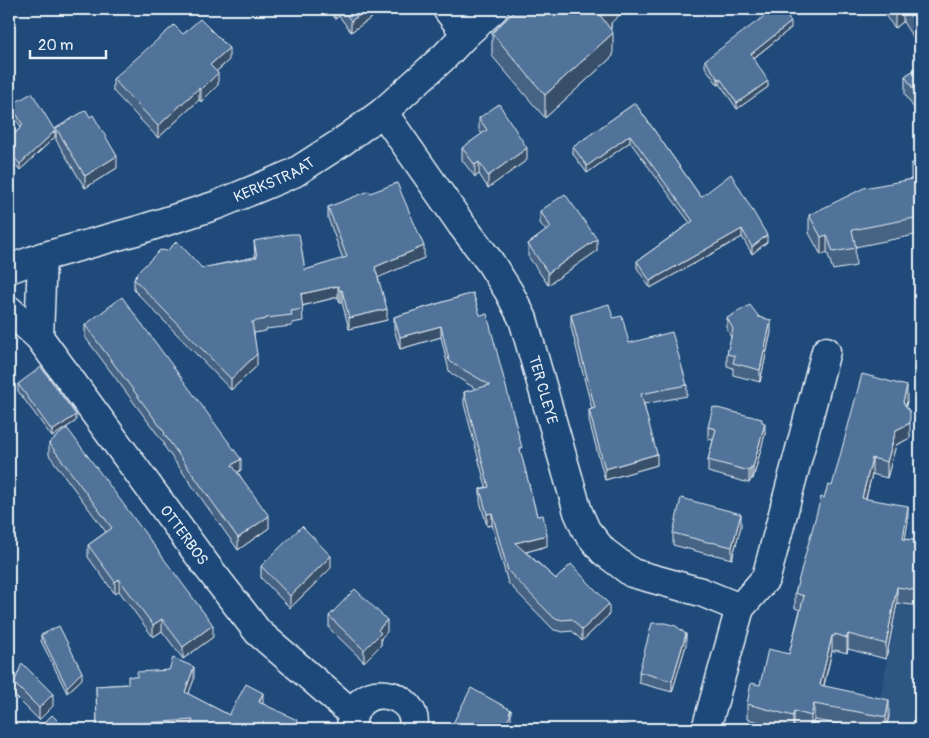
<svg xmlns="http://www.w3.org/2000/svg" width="929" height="738" font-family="Pangolin,sans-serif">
	<rect width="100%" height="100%" fill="#1f4a7a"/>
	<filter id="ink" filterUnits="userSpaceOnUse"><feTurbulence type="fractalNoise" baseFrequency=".02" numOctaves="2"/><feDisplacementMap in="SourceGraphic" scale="10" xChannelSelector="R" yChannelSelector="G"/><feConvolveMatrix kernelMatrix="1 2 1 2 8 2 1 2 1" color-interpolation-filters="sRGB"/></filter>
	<g filter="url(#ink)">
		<path fill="#2e5683" d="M920,467V729H875L897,603Z"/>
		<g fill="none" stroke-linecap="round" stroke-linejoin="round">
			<g stroke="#e8f1f8" stroke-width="31">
				<g id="minor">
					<path d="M447,9L466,34"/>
					<path id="s1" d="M383,112L461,224L490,262L509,292L523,319L578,512L586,530L603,551L632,573L701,592L740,608"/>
					<path id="s2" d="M9,269L42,257L139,230L217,205L294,173L339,144L383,112L445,56L466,34L494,9"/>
					<path id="s3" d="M9,310L39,337L206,565L258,632L353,714"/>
					<path d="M39,337L42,257"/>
					<path d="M351,729C353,674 422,693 413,729"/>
					<path d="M706,729L740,608L766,578L826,351"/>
				</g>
			</g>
			<use href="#minor" stroke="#1f4a7a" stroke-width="28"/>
		</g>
		<g fill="#466384" stroke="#e8f1f8">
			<path d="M328,9H384L351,32L339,16L335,19Z"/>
			<path d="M880,9H920V48L903,22L895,28Z"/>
			<path d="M611,23V29H610L613,56L545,118L492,56V33Z"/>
			<path d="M791,28L754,58L768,87L737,109L720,84L718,85L705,67V60Z"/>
			<path d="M183,34L229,60L216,72L218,85L201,102L199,100L158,138L113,91V79Z"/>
			<path d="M920,63V118L905,94V76L919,67V64Z"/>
			<path d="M635,103L701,197L767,242L752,254L742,237L650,288L637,268V261L690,223L630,142L587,173L573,154V147Z"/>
			<path d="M11,105L55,137L20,170L9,158V140L21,127L11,112Z"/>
			<path d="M479,118L527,160L488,188L479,174L475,177L462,160V148L482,134L479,130Z"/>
			<path d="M56,128L117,168L85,188L56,140Z"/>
			<path d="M920,159V234L855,247L856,266L833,270L827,252L821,255L809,233V215L911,179V164Z"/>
			<path d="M370,193L424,258L378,277L387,320L349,329L342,302L340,303L338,297L302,306L303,321L292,323V326L266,329V331L254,333L257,366L231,390L134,290V279L135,278V275L202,268L255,257L254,241L305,270L343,259L328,218V207Z"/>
			<path d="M540,211L597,251L548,285L528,256V244L546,231L540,223Z"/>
			<path d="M473,293L522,458L537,516L547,546L526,552L556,579L609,615L582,641L572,631L563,632L554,630L508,583L492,525L487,526L480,501V489L486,487L464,404V392L476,389L452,374L449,371L441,337L400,349L394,329V317Z"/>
			<path d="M571,315L613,318L629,343L687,385V396L644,404L657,465L605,480L589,421V410L592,409L571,327Z"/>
			<path d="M759,317L771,332L760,382L733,375V368L727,366V354L731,337L727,330V318Z"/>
			<path d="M85,325L241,470L238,472L269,528L238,550L164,446V443L85,337Z"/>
			<path d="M18,384L76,421L52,437L18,391Z"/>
			<path d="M907,401L906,406L910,438L896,445L887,478L872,474L866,499L908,521L905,539L920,541V606L897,603L886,659L848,649L847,653L835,650V652L832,651L824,686L889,716L886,729H870L814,720L811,729H805L794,726L793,729H787L747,719V704L760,685L789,654L800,610L795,608V593L824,498L832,486Z"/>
			<path d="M762,422L765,434L753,479H751L749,483L708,472V460L713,440L708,439V427Z"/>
			<path d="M49,443L213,637L183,659L162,631L153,637L119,591L115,594L88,557V545L106,532L49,455Z"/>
			<path d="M741,526L732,559L711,554V555L673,545V533Z"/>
			<path d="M261,566L331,568L290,608L261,578Z"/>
			<path d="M329,616L387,632L381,638V645L364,662L329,628Z"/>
			<path d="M41,635L82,679L67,693L41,641Z"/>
			<path d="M686,645L672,692L639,683V672Z"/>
			<path d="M137,677L194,679L188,694L229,715L263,704L307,729H97L96,686L128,684Z"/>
			<path d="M14,683L53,706L39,720L14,695Z"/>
		</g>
		<g fill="#39506b" stroke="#e8f1f8">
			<path d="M335,9H339V16L335,19Z"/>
			<path d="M368,9H384L351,32V21Z"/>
			<path d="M608,9H626L611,23V29L600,38V15Z"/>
			<path d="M897,9H903V22L895,28V10Z"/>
			<path d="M791,22V28L751,60V54Z"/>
			<path d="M613,33V56L545,118V95Z"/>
			<path d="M229,48V60L210,77V65Z"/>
			<path d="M218,73V85L201,102V90Z"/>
			<path d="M720,78V84L718,85V79Z"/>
			<path d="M768,81V87L737,109V103Z"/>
			<path d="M199,88V100L158,138V126Z"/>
			<path d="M55,131V137L20,170V164Z"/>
			<path d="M630,135V142L587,173V166Z"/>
			<path d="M527,148V160L488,188V176Z"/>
			<path d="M117,156V168L85,188V176Z"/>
			<path d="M479,162V174L475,177V165Z"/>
			<path d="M742,229V237L650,288V281Z"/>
			<path d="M767,235V242L752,254V247Z"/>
			<path d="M827,235V252L821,255V237Z"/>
			<path d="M597,239V251L548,285V273Z"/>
			<path d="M424,246V258L375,279V267Z"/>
			<path d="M338,286V297L301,306V294Z"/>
			<path d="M342,290V302L340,303V291Z"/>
			<path d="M387,309V320L349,329V318Z"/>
			<path d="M771,320V332L760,382V370Z"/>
			<path d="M441,326V337L400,349V337Z"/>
			<path d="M10,334V346L9,349V337Z"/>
			<path d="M257,354V366L231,390V379Z"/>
			<path d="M907,386V401L903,418V402Z"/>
			<path d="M76,415V421L52,437V431Z"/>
			<path d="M765,423V434L753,479V467Z"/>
			<path d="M910,423V438L896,445L887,478V462L896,430Z"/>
			<path d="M657,454V465L605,480V469Z"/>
			<path d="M872,458V474L862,513V498Z"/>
			<path d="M241,459V470L232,476V465Z"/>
			<path d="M751,467V479L749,483V471Z"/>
			<path d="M908,506V521L903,554V539Z"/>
			<path d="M492,513V525L487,526V514Z"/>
			<path d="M741,514V526L732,559V547Z"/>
			<path d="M269,516V528L238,550V538Z"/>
			<path d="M547,535V546L515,555V543Z"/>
			<path d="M331,556V568L290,608V596Z"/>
			<path d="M119,579V591L115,594V582Z"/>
			<path d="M897,587V603L886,659V644Z"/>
			<path d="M609,604V615L582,641V630Z"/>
			<path d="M162,619V631L153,637V625Z"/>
			<path d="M387,620V632L381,638V645L364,662V650L378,630Z"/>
			<path d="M213,625V637L183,659V647Z"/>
			<path d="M686,634V645L672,692V681Z"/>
			<path d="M848,634V649L847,653V638Z"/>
			<path d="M832,636V651L820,700V685Z"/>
			<path d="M194,667V679L185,704V692Z"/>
			<path d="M82,672V679L67,693V687Z"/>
			<path d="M263,693V705L259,702Z"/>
			<path d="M53,694V706L39,720V708Z"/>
			<path d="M889,700V716L886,729V717Z"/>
			<path d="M814,704V720L811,729V716Z"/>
			<path d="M511,710V726L509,729H503Z"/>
			<path d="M794,711V726L793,729V716Z"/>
		</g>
		<g fill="#517399" stroke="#e8f1f8">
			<path d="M342,9H368L351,21Z"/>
			<path d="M517,9H608L600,15L613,33L545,95L492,33Z"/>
			<path d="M774,9H782L791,22L751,54L768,81L737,103L720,78L718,79L705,60Z"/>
			<path d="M906,9H920V30Z"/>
			<path d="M200,19L229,48L210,65L218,73L201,90L199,88L158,126L113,79L174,25L183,34Z"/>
			<path d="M920,63V100L905,76L920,66L919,64Z"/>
			<path d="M32,93L55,131L20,164L9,152V140L23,125L11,105Z"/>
			<path d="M635,103L701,197L731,174L767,235L752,247L742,229L650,281L637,261L693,221L630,135L587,166L573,147Z"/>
			<path d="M499,104L527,148L488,176L479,162L475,165L462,148L487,130L479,118Z"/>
			<path d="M86,110L90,117L93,115L117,156L85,176L56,128Z"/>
			<path d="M920,159V217L852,230L856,248L833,252L827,235L821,237L809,215L864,188L918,178L911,164Z"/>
			<path d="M397,183L424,246L375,267L387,309L349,318L342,290L340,291L338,286L301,294L303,309L291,311L292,315L266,318V319L252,322L257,354L231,379L134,279L137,276L135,275L160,250L167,251L177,241L202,268L257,257L254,241L290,234H299L305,270L347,257L328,207L369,191L370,193Z"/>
			<path d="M565,194L597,239L548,273L528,244L551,227L540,211Z"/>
			<path d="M473,293L480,315L487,314L522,448L520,449L537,516L543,515L547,535L515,543L556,579L571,564L609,604L582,630L572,619L563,620L554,618L508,571L492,513L487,514L480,489L489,487L464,392L490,385L452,363L449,360L441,326L400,337L394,317Z"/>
			<path d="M122,297L241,459L232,465L269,516L238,538L164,434L165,433L85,325Z"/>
			<path d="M609,304L613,318L622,316L629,343L672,332L687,385L641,394L657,454L605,469L589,410L595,408L571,315Z"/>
			<path d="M750,305L759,317L771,320L760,370L733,363L735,356L727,354L733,329L727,318Z"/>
			<path d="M41,367L76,415L52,431L18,384Z"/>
			<path d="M862,374L907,386L903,402L910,412V423L896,430L887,462L872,458L862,498L908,506L903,539L920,541V591L897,587L886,644L848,634L847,638L835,634V636H832L820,685L889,700L886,717L814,704L811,716L794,711L793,716L747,704L751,683L760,685L768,649L789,654L804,596L795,593L821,497L824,498L828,485L832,486Z"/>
			<path d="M713,407L762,419V422L765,423L753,467H751L749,471L708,460L716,429L708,427Z"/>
			<path d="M67,428L213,625L183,647L162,619L153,625L119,579L115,582L88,545L112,528L49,443Z"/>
			<path d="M681,498L741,514L732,547L711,542V543L673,533Z"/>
			<path d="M302,526L331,556L290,596L261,566Z"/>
			<path d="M355,589L387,620L378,630L381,633L364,650L329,616Z"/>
			<path d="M652,623H665L676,626L686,634L672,681L639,672Z"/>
			<path d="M59,626L82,672L67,687L41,635Z"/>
			<path d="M173,658L194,667L185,692L229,715L246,684L263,693L259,702L297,720L296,723L307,729H189L193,720L97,726L96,686L128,684V676L137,677V672L169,670Z"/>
			<path d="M22,663L53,694L39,708L14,683Z"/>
			<path d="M471,688L511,710L509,713L511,714L503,729H450Z"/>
			<path d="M52,715L66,729H38Z"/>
			<path d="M615,723L645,729H614Z"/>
		</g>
	</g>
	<g text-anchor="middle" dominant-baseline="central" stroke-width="4.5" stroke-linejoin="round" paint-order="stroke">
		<g font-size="15" fill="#e8f1f8" stroke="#1f4a7a">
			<text stroke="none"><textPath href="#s2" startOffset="280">KERKSTRAAT</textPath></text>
			<text stroke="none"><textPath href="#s1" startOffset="324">TER CLEYE</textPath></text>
			<text stroke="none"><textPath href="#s3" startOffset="286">OTTERBOS</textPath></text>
		</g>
	</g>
	<rect width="929" height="738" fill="none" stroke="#1f4a7a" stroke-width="30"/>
	<rect x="15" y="15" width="899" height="708" fill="none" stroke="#e8f1f8" stroke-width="2" filter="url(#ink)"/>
	<path d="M30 50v8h76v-8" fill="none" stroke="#e8f1f8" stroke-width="2.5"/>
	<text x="38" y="50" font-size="15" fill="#e8f1f8" stroke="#1f4a7a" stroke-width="4" paint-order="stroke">20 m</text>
</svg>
